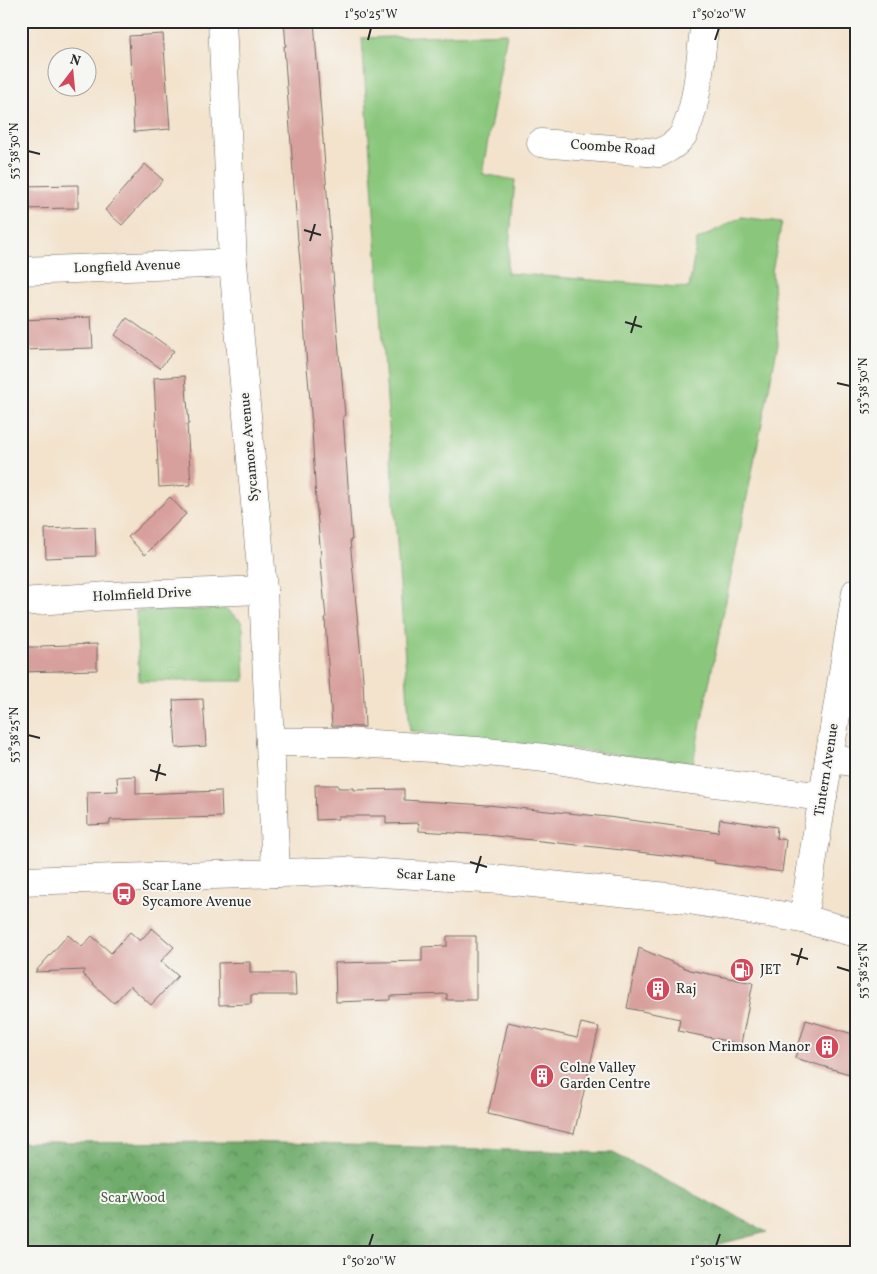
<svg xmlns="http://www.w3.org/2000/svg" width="877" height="1274" font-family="Vollkorn,serif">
	<defs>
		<pattern id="forest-crowns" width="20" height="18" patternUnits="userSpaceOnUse" patternTransform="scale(1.25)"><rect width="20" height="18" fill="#6fac6c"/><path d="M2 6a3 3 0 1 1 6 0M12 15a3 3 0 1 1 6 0" fill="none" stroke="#5b8c59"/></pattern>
	</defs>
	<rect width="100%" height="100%" fill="#f6f6f2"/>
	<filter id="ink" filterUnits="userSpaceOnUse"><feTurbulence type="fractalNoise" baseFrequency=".02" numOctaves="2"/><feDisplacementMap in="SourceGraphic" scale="10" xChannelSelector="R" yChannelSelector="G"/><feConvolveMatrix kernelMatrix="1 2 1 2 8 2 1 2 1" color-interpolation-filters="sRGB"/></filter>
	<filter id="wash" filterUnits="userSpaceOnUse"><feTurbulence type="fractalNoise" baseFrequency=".0096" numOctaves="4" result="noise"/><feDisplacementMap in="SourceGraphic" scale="20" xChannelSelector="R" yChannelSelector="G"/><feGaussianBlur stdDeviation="1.12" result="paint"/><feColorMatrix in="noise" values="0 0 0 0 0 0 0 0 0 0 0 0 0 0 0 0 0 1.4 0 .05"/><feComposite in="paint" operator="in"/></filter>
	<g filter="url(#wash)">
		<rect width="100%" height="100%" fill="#f3e3cd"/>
		<g fill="#8ac77d" stroke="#5a7954">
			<path d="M507,33L482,174L515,180L507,273L689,288L697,240L741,217L782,222L772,271L778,344L693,763L410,731L362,38Z"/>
			<path d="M226,609L241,621L243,628L245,681H139L136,611Z"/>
		</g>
		<path fill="url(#forest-crowns)" stroke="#4d6c4c" d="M249,1142L613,1153L767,1232L684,1253H21V1143Z"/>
		<g id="blocks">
			<g fill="#d8a09d">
				<path d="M284,21H314L340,366H341L345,416H343L352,540H350L363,679L365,727L332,726L325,618H326L320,556H321L316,501L311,413L306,354L302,283L298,241L284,46H286Z"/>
				<path d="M163,34L170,129L134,132L129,36Z"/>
				<path d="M145,164L163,180L122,225L105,210Z"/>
				<path d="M78,185V208L21,209V186Z"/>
				<path d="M91,317L93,348L21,350V320Z"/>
				<path d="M127,318L174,351L160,368L115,335Z"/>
				<path d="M185,376L189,424H187L191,485L159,487L154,378Z"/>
				<path d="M170,497L186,514L145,555L128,537Z"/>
				<path d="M95,527L96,556L46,558L45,529Z"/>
				<path d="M97,644V670L21,672V647H41V646Z"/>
				<path d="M203,699L206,746L176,748L173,700Z"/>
				<path d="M136,776V794L221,791L222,817L110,820V824L88,825L87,792L118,791L117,777Z"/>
				<path d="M315,785H338V788H354V790L404,789V800L487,805L608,817L718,832L720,819L777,827L776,838L786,840L782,872L714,863L715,861L604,848L487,835L419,831V823L386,824V816H338V819L316,820Z"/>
				<path d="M152,928L174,947L161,961L178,976L151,1005L130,986L114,1003L82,974L85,970L35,972L68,935L82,947L92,936L111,953L130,932L140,941Z"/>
				<path d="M447,936H476V1000H447V994L390,996V1000L336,1002L335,963L422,961V947L447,946Z"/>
				<path d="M639,948L690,970L753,983L741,1044L678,1031L680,1019L627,1008Z"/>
				<path d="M250,962V973H295L296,995H251V1004L219,1005L218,963Z"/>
				<path d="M806,1020L856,1035V1076L795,1058Z"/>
				<path d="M508,1022L577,1038L581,1023L599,1027L574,1134L488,1114Z"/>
			</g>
		</g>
	</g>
	<g filter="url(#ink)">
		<use href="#blocks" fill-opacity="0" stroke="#716b64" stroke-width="1"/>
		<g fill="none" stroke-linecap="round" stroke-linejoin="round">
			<g stroke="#716b64" stroke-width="29">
				<g id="minor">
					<path d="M222,21L233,263L263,590L276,873"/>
					<path d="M541,143L659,153C668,149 677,144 683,135C699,104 700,56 705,21"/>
					<path d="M21,271L233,263"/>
					<path d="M21,602L109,596L263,590"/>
					<path d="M270,742H343L477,751L545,758L630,772L823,797"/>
					<path d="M829,758L856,763"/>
					<path d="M803,919L856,592"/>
				</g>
			</g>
			<g stroke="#716b64" stroke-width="29">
				<path id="major" d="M21,881L345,871L502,880L677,898L803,919L856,933"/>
			</g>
			<use href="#minor" stroke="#fff" stroke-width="28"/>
			<use href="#major" stroke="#fff" stroke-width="28"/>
		</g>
	</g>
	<path fill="none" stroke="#2b2b2b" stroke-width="2" d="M368,40L371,28M715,40L719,28M28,151L40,154M304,230L321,235M310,241L315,224M625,322L642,327M631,333L636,316M837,383L850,386M28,735L40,738M150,770L166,775M156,781L160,764M470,862L487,867M476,873L481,856M791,954L808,959M797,965L802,948M837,967L850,971M369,1246L373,1234M716,1246L720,1234"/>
	<defs>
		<g id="bus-disc" transform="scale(1.25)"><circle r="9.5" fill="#d1495b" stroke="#f6f6f2"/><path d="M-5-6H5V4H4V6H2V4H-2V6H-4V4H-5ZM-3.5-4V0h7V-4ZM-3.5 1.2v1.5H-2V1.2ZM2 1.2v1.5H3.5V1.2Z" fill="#fff"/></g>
		<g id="fuel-disc" transform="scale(1.25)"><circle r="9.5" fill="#d1495b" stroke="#f6f6f2"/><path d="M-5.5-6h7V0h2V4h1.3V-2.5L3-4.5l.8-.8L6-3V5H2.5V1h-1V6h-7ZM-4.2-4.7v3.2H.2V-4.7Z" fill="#fff"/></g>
		<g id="building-disc" transform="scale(1.25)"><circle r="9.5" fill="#d1495b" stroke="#f6f6f2"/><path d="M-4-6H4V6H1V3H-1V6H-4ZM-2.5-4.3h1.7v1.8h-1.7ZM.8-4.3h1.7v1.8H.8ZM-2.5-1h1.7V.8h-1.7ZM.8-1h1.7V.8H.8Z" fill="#fff"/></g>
	</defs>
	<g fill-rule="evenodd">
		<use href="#bus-disc" x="124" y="894"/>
		<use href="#fuel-disc" x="742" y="970"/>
		<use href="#building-disc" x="658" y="989"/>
		<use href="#building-disc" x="827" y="1047"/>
		<use href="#building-disc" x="542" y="1076"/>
	</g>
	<g text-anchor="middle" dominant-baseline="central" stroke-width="4" stroke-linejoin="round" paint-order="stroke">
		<g font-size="14" fill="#2b2b2b" stroke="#f6f6f2">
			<text transform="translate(613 148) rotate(4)">Coombe Road</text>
			<text transform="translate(127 267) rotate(-2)">Longfield Avenue</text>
			<text transform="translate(250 447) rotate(-95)">Sycamore Avenue</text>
			<text transform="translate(142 595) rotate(-3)">Holmfield Drive</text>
			<text transform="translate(827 770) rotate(-81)">Tintern Avenue</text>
			<text transform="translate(426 876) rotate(3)">Scar Lane</text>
		</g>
		<g font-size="14" fill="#2b2b2b" stroke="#f6f6f2" text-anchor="start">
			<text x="142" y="886">Scar Lane<tspan x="142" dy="16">Sycamore Avenue</tspan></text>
			<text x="760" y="970">JET</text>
			<text x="676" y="989">Raj</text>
			<text x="810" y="1047" text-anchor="end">Crimson Manor</text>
			<text x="560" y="1068">Colne Valley<tspan x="560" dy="16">Garden Centre</tspan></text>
		</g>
		<g font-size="14" fill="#485a44" stroke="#f6f6f2">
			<text x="133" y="1198">Scar Wood</text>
		</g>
	</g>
	<rect width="877" height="1274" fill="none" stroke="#f6f6f2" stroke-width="55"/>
	<g transform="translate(72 72) rotate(16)"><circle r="24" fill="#f6f6f2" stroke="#a5a5a2"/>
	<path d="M0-4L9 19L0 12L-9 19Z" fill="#d1495b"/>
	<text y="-8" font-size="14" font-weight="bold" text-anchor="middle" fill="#2b2b2b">N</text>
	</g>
	<rect x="28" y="28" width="822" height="1218" fill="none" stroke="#2b2b2b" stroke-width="2"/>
	<g font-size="12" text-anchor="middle" fill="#2b2b2b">
		<text x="371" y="18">1°50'25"W</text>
		<text x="719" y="18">1°50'20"W</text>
		<text transform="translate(14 151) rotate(-90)" y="4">53°38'30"N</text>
		<text transform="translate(863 386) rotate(-90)" y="4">53°38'30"N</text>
		<text transform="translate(14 735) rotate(-90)" y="4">53°38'25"N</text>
		<text transform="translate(863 971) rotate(-90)" y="4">53°38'25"N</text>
		<text x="369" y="1265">1°50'20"W</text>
		<text x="716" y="1265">1°50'15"W</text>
	</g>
</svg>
